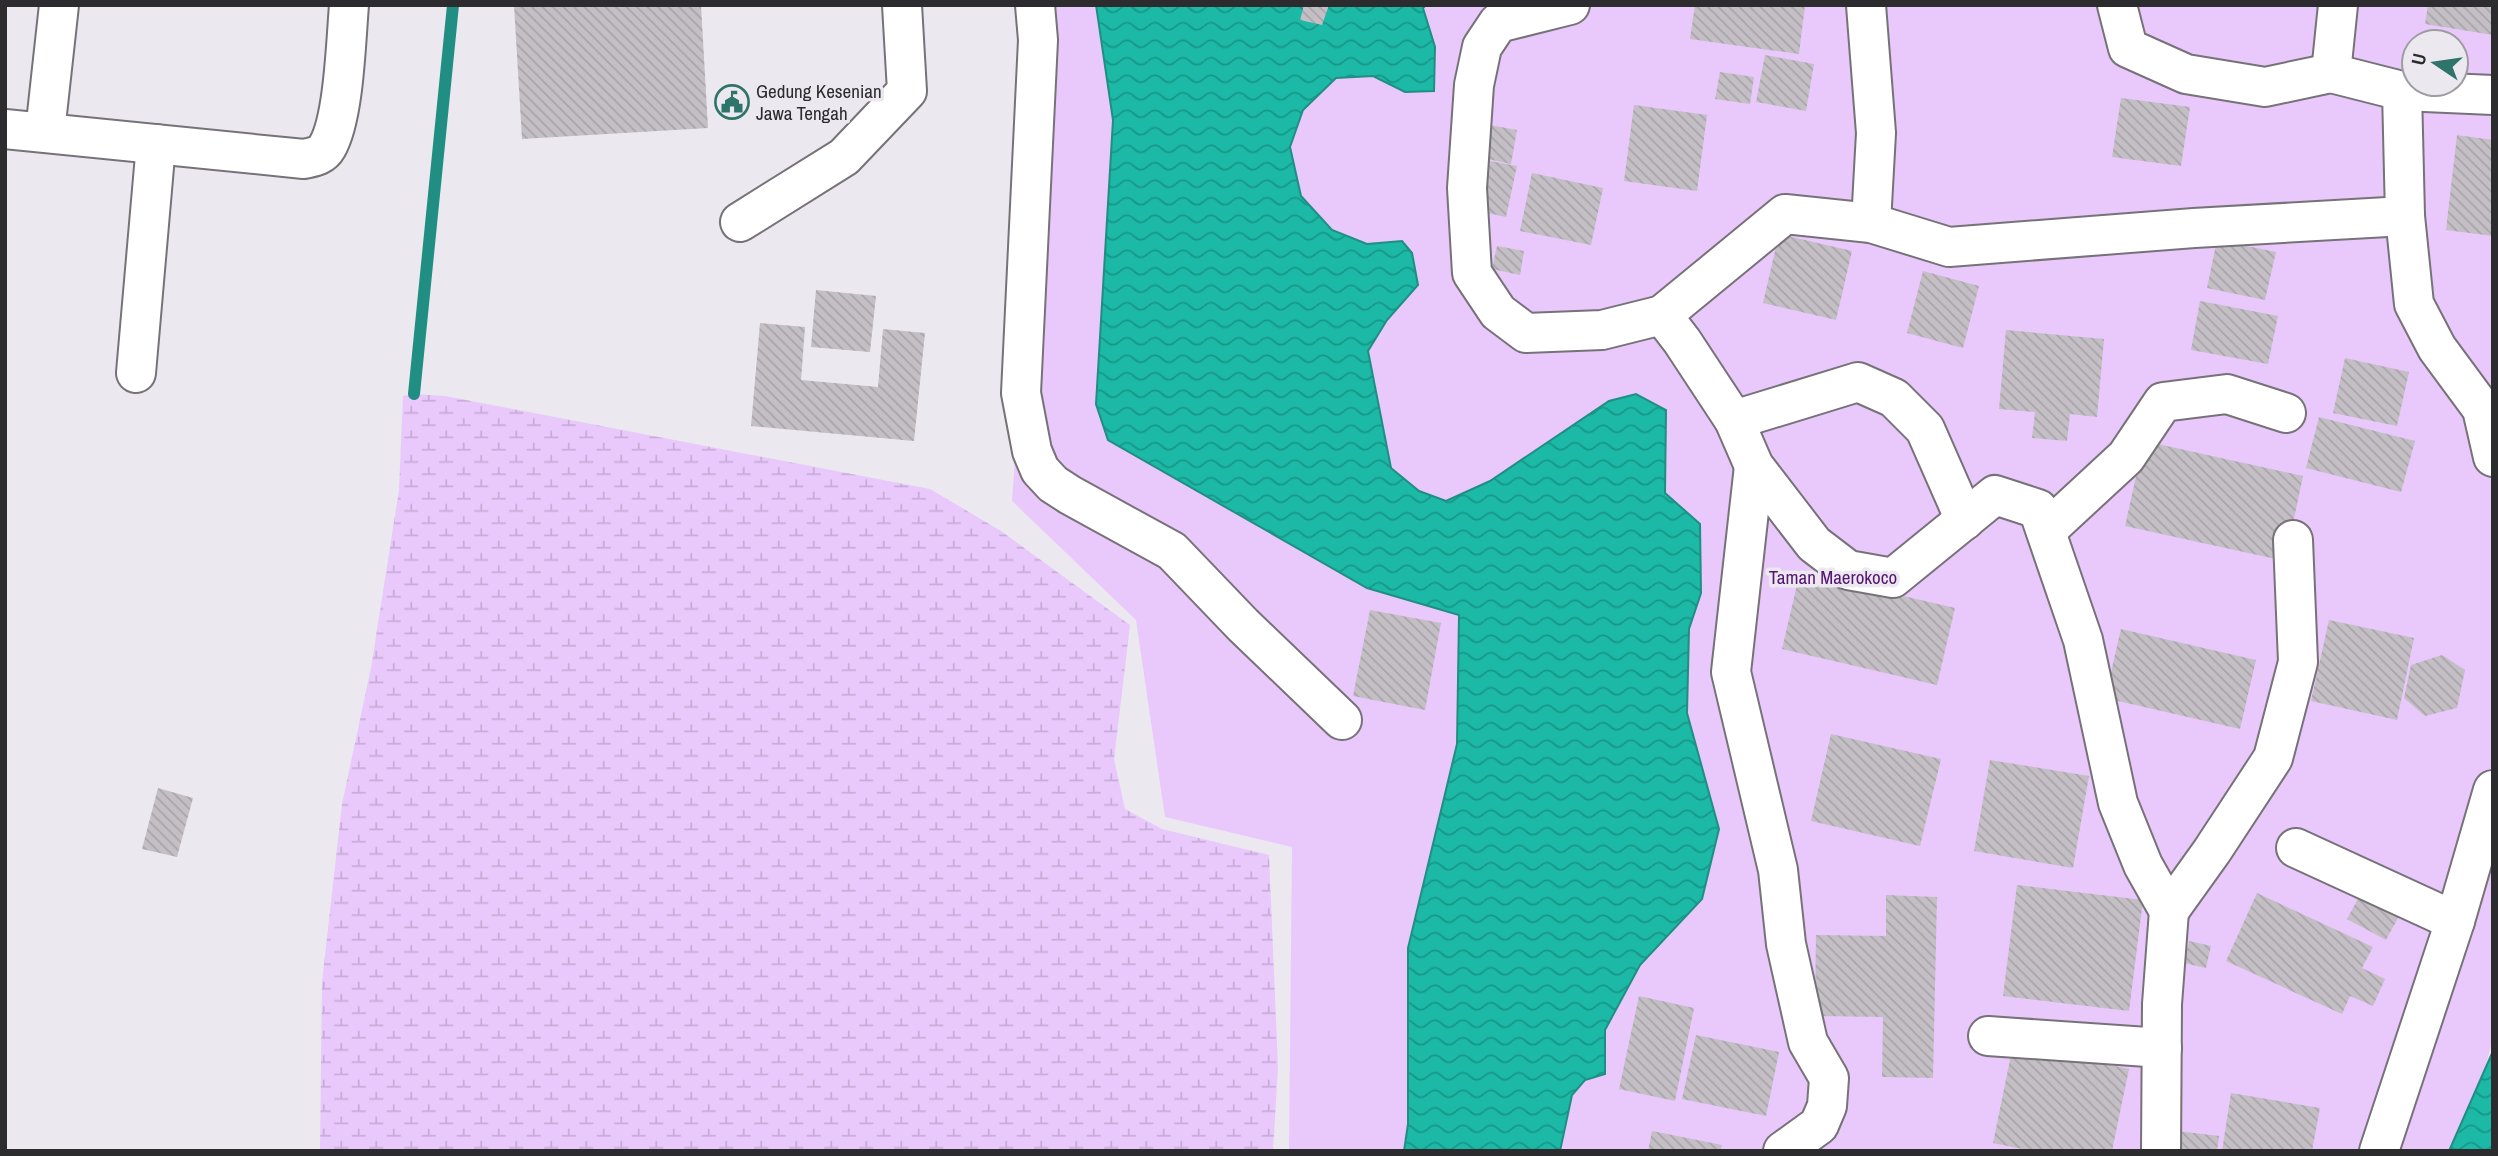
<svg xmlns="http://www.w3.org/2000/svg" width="2498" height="1156" font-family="'Archivo Narrow',sans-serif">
	<defs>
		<pattern id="wetland-marsh" width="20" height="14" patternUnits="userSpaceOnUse" patternTransform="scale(1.75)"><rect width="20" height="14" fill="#e9c8fc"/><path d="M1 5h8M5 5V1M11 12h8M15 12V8" fill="none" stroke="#c8acd8"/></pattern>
		<pattern id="water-waves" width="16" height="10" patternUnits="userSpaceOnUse" patternTransform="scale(1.75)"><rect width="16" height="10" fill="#1bb9a6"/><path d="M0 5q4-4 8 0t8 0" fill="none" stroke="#189788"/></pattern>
		<pattern id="building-back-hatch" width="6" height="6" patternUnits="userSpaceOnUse" patternTransform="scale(1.75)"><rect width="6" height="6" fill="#c3bfc5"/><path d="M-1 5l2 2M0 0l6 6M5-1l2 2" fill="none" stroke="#a8a4aa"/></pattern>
	</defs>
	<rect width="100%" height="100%" fill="#ece8ef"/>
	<path fill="url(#wetland-marsh)" d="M414,394L445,396L930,489L1001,531L1130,625L1114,759L1125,809L1162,829L1269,855L1278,1067L1273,1151H320L322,982L342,804L371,668L399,490L403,396Z"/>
	<path fill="#e9c8fc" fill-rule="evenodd" d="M1048,5H2493V1038L2463,1151H1289L1292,847L1165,817L1136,620L1012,501ZM2414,42H2456V84H2414Z"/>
	<g fill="url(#water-waves)" stroke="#208e82" stroke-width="2">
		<path d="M1096,5H1426L1423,8L1435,47L1434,91L1405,92L1373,76L1336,78L1303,110L1290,147L1301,196L1332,230L1367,244L1402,241L1412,253L1418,285L1387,320L1368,351L1391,468L1419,491L1446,501L1490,481L1609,401L1636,394L1666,410L1665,493L1700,524L1701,593L1689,629L1687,713L1719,829L1702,899L1640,965L1605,1030V1074L1585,1080L1572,1095L1560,1151H1404L1408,1124V948L1457,744L1459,615L1367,588L1108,440L1096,404L1113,120Z"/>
		<path d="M2493,1051V1151H2449Z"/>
	</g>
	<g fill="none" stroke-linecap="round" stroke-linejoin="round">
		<path stroke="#208e82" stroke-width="12" d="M414,394L453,5"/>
	</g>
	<g fill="url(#building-back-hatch)">
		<path d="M514,5H701L708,128L522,139Z"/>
		<path d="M1304,5H1329L1322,25L1300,20Z"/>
		<path d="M1695,5H1805L1799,54L1690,39Z"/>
		<path d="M2428,5H2493V35L2425,24Z"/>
		<path d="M1765,55L1814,64L1806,111L1756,102Z"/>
		<path d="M1720,72L1754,77L1750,104L1715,99Z"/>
		<path d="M2121,98L2190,107L2181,166L2112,157Z"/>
		<path d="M1634,105L1707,115L1697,191L1624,181Z"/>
		<path d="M1484,124L1517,130L1511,164L1478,157Z"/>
		<path d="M2457,135L2493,140V236L2446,230Z"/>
		<path d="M1480,159L1517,166L1506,217L1469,209Z"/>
		<path d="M1532,173L1603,188L1591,245L1520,231Z"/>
		<path d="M1779,234L1852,251L1836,320L1763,303Z"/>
		<path d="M2217,240L2276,252L2265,300L2207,288Z"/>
		<path d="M1497,246L1524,251L1520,275L1492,269Z"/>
		<path d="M1923,271L1979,286L1963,348L1907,333Z"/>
		<path d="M816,290L876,296L870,352L811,347Z"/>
		<path d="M2200,301L2278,316L2268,364L2191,350Z"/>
		<path d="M760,323L805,327L801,380L878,387L883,329L925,333L914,441L751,426Z"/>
		<path d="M2006,330L2104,339L2097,417L2070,414L2067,441L2032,438L2035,412L1999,409Z"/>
		<path d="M2345,358L2409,372L2397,426L2333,413Z"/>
		<path d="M2319,417L2415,441L2401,492L2306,468Z"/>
		<path d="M2144,441L2303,476L2285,561L2125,526Z"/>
		<path d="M1800,572L1955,608L1937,685L1782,649Z"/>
		<path d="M1370,610L1441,623L1425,710L1353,696Z"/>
		<path d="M2329,620L2414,638L2397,720L2311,701Z"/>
		<path d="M2121,629L2256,660L2240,729L2105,698Z"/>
		<path d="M2442,655L2465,670L2457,708L2425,716L2404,698L2411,665Z"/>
		<path d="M1831,734L1941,759L1920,846L1811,821Z"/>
		<path d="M1990,760L2089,776L2073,868L1974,851Z"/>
		<path d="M158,788L193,798L177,857L142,849Z"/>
		<path d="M2366,884L2405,905L2386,940L2347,919Z"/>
		<path d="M2017,885L2143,900L2129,1011L2003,996Z"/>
		<path d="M2257,893L2373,947L2362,968L2385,979L2373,1006L2350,996L2342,1014L2226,961Z"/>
		<path d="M1886,895L1937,897L1933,1078L1882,1077L1883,1017L1815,1016L1816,935L1886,936Z"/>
		<path d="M2189,941L2211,946L2206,968L2184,963Z"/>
		<path d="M1639,996L1694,1008L1675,1101L1619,1089Z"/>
		<path d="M1696,1035L1779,1052L1766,1116L1682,1099Z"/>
		<path d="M2013,1045L2129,1069L2112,1151H2032L1993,1143Z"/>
		<path d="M2231,1093L2320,1108L2312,1151H2222Z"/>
		<path d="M1652,1131L1722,1145L1720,1151H1648Z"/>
		<path d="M2177,1131L2219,1136L2217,1151H2175Z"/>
	</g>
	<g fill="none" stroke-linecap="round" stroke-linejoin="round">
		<g stroke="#767278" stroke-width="42">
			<g id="minor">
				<path d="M1035,5L1038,40L1021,393L1032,451L1040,470L1053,484L1070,495L1172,551L1243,625L1342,720"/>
				<path d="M1570,5L1498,23L1482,47L1474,85L1467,188L1472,273L1498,312L1526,333L1602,330L1662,315L1682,341L1734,420L1754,466L1814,544L1848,570L1893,578L1995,495L2038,509L2083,640L2118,803L2143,865L2169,911L2162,1004L2161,1151"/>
				<path d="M1866,5L1876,133L1871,223"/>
				<path d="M2117,5L2128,48L2186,74L2265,87L2331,73L2402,91L2405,216L2414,304L2437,348L2482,409L2493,457"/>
				<path d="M2331,73L2338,5"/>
				<path d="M2402,91L2493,95"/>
				<path d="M5,129L304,159C313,157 322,156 327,147C344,119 346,40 349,5"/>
				<path d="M45,132L59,5"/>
				<path d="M740,222L844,157L907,91L902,5"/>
				<path d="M1662,315L1785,214L1871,223L1949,247L2194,228L2405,216"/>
				<path d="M136,373L156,144"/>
				<path d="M1734,420L1858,382L1894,398L1925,429L1965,520"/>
				<path d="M1754,466L1731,672L1778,870L1786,944L1808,1042L1829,1078L1827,1106L1819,1125L1783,1151"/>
				<path d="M2046,531L2126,457L2163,402L2227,394L2286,413"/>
				<path d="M2296,848L2455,921"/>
				<path d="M2169,911L2212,851L2273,758L2298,662L2293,540"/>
				<path d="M1988,1036L2162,1048"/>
				<path d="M2379,1151L2455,921L2493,790"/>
			</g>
		</g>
		<use href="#minor" stroke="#fff" stroke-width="38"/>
	</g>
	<defs>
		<g id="civic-ring" transform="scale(1.75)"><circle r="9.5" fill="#ece8ef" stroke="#2f746a" stroke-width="1.5"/><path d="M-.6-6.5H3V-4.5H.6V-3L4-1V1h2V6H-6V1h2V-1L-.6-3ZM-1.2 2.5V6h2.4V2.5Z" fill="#2f746a"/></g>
	</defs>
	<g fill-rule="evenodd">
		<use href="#civic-ring" x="732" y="102"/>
	</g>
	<g text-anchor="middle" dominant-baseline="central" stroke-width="7" stroke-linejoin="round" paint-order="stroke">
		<g font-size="19" fill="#2c2b2d" stroke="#ece8ef" text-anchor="start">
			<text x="756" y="91">Gedung Kesenian<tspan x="756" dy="22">Jawa Tengah</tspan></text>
		</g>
		<g font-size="19" fill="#561472" stroke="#ece8ef">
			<text x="1833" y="577">Taman Maerokoco</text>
		</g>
	</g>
	<rect width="2498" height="1156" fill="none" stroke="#2c2b2d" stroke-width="14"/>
	<g transform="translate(2435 63) rotate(283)"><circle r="33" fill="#ece8ef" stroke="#9f9ca1" stroke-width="2"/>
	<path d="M0-5L12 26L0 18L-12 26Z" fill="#2f746a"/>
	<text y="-10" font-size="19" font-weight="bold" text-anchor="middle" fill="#2c2b2d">U</text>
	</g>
</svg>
